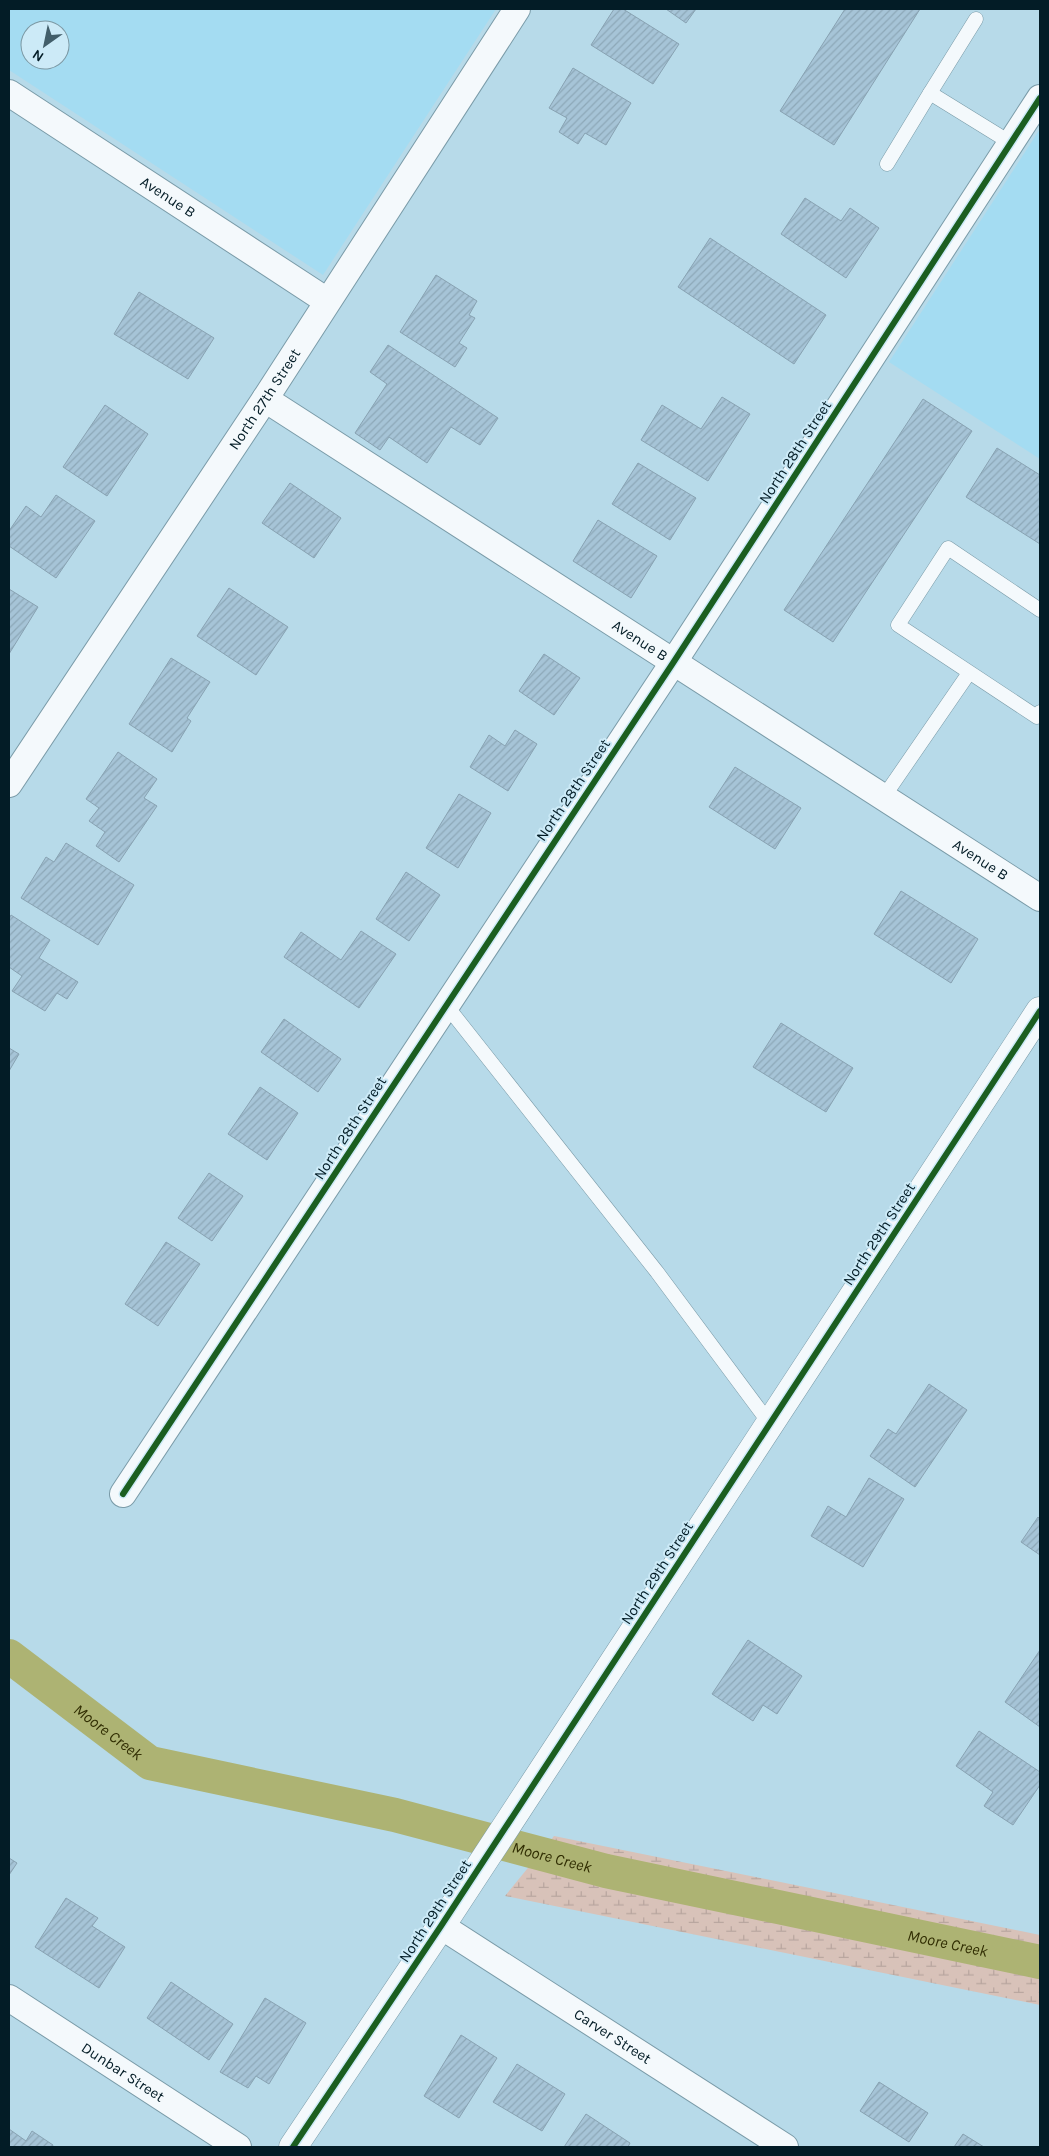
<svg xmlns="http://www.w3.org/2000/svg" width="1049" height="2156" font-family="Karla,sans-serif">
	<defs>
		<pattern id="wetland-marsh" width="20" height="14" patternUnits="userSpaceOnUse" patternTransform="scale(1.25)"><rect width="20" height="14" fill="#d8c2b9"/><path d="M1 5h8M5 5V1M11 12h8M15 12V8" fill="none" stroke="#b8a69f"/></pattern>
		<pattern id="building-hatch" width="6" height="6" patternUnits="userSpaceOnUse" patternTransform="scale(1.25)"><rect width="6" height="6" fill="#a6c4d7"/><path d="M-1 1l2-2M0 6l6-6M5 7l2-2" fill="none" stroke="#8da8b8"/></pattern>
	</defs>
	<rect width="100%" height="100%" fill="#b7dae9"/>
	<g fill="#a4dcf2" fill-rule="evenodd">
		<path d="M9,9H496L323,275L9,70ZM30,30H60V60H30Z"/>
		<path d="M1040,129V459L889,362Z"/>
	</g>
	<path fill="url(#wetland-marsh)" d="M554,1836L1040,1935V2005L505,1896Z"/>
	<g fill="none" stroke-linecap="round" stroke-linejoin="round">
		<path stroke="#adb373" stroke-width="34" id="s1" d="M9,1656L150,1763L395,1815L606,1871L1040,1962"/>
	</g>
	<g fill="url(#building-hatch)" stroke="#88a2b2">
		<path d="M614,9H623L679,44L653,84L591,45Z"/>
		<path d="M666,9H696L686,23Z"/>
		<path d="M845,9H920L834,145L780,111Z"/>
		<path d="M573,68L631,103L606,145L585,133L578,144L559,132L567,118L549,108Z"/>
		<path d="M805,198L841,221L850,208L879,228L846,278L781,234Z"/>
		<path d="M710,238L826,315L794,364L678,287Z"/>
		<path d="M436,275L477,301L469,315L475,318L459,343L467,348L455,367L400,332Z"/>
		<path d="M139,292L214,338L188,379L114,334Z"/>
		<path d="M388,345L498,418L480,445L451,427L427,463L389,437L380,450L355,433L387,384L370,372Z"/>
		<path d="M722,397L750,414L708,481L641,440L662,405L701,429Z"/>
		<path d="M923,399L972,431L833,642L784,610Z"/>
		<path d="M105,405L148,434L107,496L63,467Z"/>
		<path d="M997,448L1040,475V544L966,497Z"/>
		<path d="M638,463L696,498L670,540L612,504Z"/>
		<path d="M290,483L341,518L314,558L262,523Z"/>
		<path d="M56,495L95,521L56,578L9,546V531L26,506L41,517Z"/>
		<path d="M598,520L657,556L631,598L573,561Z"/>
		<path d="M229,588L288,627L256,675L197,636Z"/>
		<path d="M9,589L38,607L9,654Z"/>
		<path d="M544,654L580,678L554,715L519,691Z"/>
		<path d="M171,658L210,682L187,718L191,721L172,752L129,724Z"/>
		<path d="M515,730L537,744L508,791L470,767L489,735L505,746Z"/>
		<path d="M118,752L157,779L144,798L157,806L119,862L96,846L105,832L89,821L99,808L86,799Z"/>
		<path d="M735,767L801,808L775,849L709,807Z"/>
		<path d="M459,794L491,813L458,868L426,848Z"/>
		<path d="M66,843L134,885L98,945L21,898L46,857L54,862Z"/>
		<path d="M406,872L440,895L409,941L376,919Z"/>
		<path d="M901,891L978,939L951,983L874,934Z"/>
		<path d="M11,915L50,940L39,958L78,982L67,999L57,993L45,1011L12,991L22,976L9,967V919Z"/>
		<path d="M361,931L396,954L359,1008L284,957L301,932L341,960Z"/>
		<path d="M284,1019L341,1059L318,1092L261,1052Z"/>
		<path d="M781,1023L853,1068L826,1112L753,1067Z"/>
		<path d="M9,1048L19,1054L9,1071Z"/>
		<path d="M260,1087L298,1113L267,1160L228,1134Z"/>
		<path d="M209,1173L243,1196L212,1241L178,1218Z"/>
		<path d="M166,1242L200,1264L158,1326L125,1304Z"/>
		<path d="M929,1384L967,1410L915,1487L870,1456L888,1429L896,1434Z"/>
		<path d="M869,1478L904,1499L863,1567L811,1536L828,1506L846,1517Z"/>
		<path d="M1038,1517L1040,1519V1555L1021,1542Z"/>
		<path d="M748,1640L802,1676L777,1714L763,1705L753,1721L712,1694Z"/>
		<path d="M1040,1650V1727L1005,1702Z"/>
		<path d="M979,1731L1040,1772V1785L1013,1825L984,1806L993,1792L956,1766Z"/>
		<path d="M9,1858L17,1863L9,1875Z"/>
		<path d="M66,1898L98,1918L92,1926L125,1947L99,1988L35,1947Z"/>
		<path d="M171,1982L233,2024L209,2060L147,2018Z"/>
		<path d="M265,1998L306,2023L269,2084L256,2076L248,2088L220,2072Z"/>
		<path d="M461,2035L497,2058L459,2118L424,2096Z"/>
		<path d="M517,2064L565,2094L542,2131L493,2102Z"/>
		<path d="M879,2082L928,2113L909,2142L860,2111Z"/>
		<path d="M586,2114L630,2143L628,2147H564Z"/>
		<path d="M9,2129L26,2141L32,2131L53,2145L52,2147H9Z"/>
		<path d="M963,2134L984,2147H954Z"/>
	</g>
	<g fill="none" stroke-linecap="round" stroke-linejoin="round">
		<g stroke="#7a9ba8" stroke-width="15">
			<g id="service">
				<path d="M930,93L976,19"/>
				<path d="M887,164L930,93L1011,143"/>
				<path d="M1040,610L948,548L898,625L1037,717L1040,712"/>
				<path d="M883,798L969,673"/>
				<path d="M446,1005L657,1272L770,1424"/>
			</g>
		</g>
		<g stroke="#7a9ba8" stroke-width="28">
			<g id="minor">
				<path id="s2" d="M9,93L327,301"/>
				<path id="s3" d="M265,399L1040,898"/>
				<path id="s4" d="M9,784L265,399L517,9"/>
				<path d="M123,1494L673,663L1040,98"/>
				<path id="s5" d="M441,1926L785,2147"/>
				<path id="s6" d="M9,1998L238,2147"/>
			</g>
		</g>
		<g stroke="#7a9ba8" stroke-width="29">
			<path id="tertiary" d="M293,2147L441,1926L1040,1011"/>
		</g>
		<use href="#service" stroke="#f4f9fc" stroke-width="14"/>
		<use href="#minor" stroke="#f4f9fc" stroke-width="26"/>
		<use href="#tertiary" stroke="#f4f9fc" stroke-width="28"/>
		<g stroke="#cceaf7" stroke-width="9">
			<g id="cycleway">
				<path d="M123,1494L673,663L1040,98"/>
				<path d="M293,2147L441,1926L1040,1011"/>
			</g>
		</g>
		<use href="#cycleway" stroke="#1b5e20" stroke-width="6"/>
	</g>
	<g text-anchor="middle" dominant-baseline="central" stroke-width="4" stroke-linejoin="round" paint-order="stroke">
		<g font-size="15" fill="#031c26" stroke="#cceaf7">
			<text stroke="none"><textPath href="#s2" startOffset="190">Avenue B</textPath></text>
			<text stroke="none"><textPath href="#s4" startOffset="462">North 27th Street</textPath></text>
			<text transform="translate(795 452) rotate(-57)">North 28th Street</text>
			<text stroke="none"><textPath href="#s3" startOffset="446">Avenue B</textPath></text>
			<text transform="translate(573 790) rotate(-56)">North 28th Street</text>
			<text stroke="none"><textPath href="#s3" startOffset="851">Avenue B</textPath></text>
			<text transform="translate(350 1128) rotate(-57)">North 28th Street</text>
			<text transform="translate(879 1234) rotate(-57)">North 29th Street</text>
			<text transform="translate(657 1573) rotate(-57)">North 29th Street</text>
			<text transform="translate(435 1911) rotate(-57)">North 29th Street</text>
			<text stroke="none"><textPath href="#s5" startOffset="204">Carver Street</textPath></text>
			<text stroke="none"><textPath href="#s6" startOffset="136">Dunbar Street</textPath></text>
		</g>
		<g font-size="16" font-style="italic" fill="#312e03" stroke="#cceaf7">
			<text stroke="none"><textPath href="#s1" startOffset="125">Moore Creek</textPath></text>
			<text stroke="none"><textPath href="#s1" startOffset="590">Moore Creek</textPath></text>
			<text stroke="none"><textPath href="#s1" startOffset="995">Moore Creek</textPath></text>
		</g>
	</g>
	<rect width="1049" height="2156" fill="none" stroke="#031c26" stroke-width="20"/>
	<g transform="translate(45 45) rotate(213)"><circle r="24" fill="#cceaf7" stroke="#7c98a3"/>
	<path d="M0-4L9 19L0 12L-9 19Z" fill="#425e6a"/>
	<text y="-8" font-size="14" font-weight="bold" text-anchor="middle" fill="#031c26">N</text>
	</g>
</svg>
